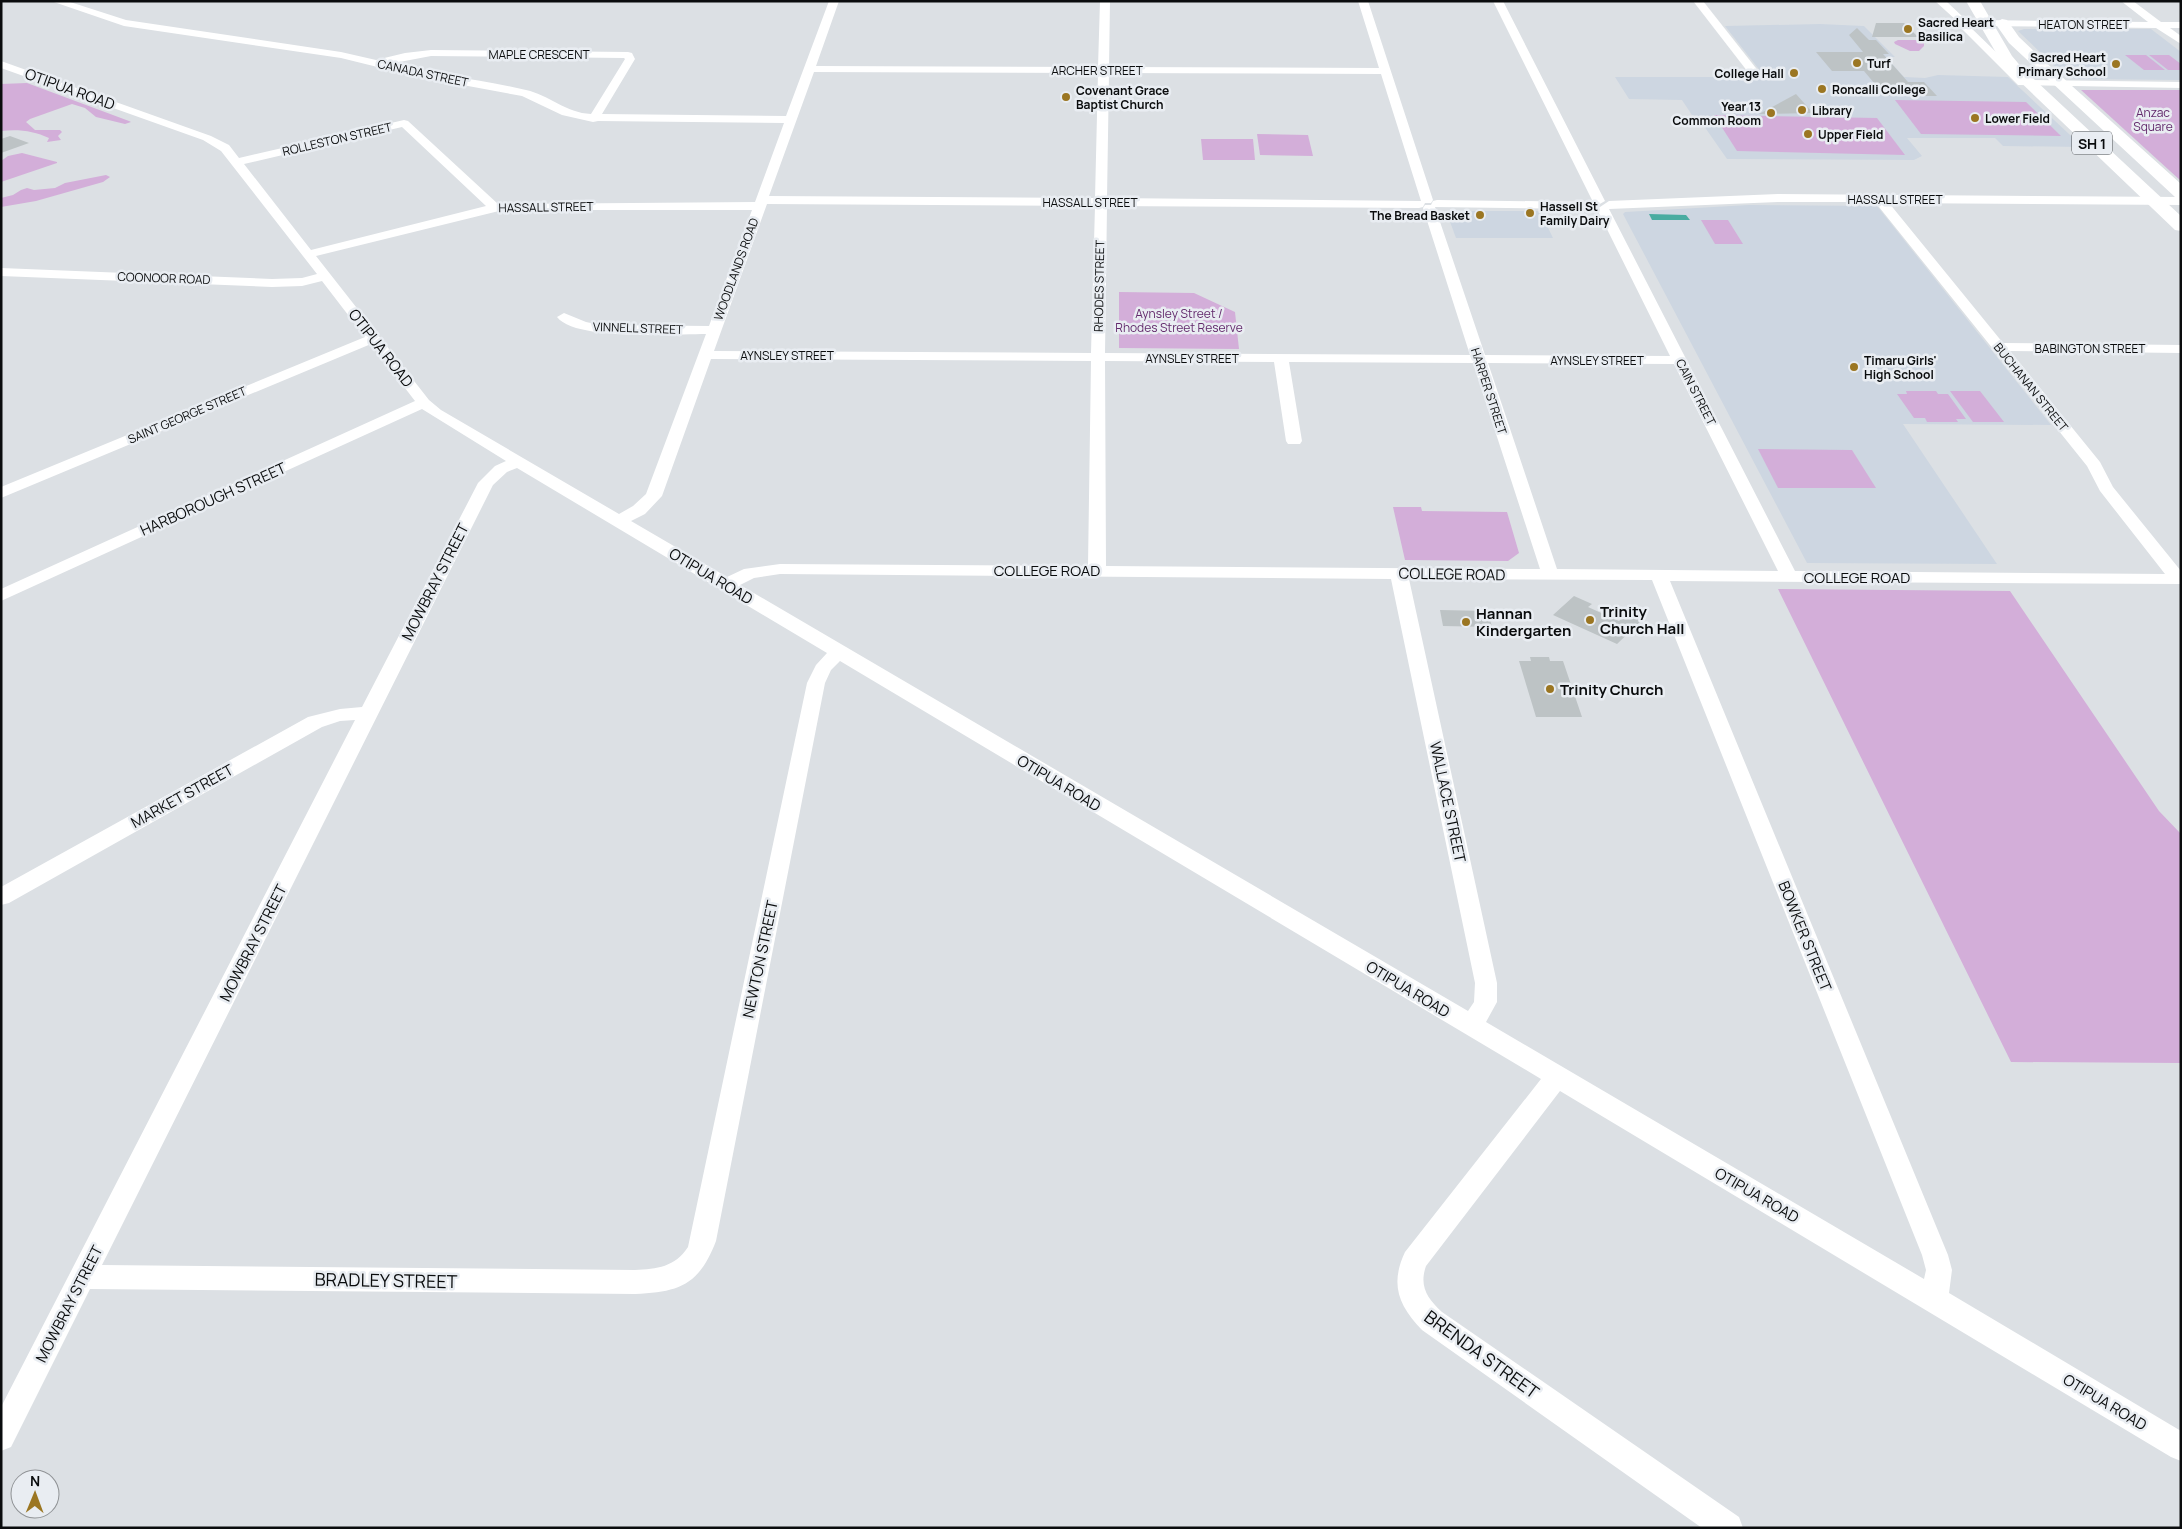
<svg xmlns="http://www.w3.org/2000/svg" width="2182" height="1529" font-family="Manrope,sans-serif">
	<rect width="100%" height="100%" fill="#dce0e4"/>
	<g fill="#cdd6e1">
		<path d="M1820,24L1864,26L1895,57H1886L1904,77L1925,78L1938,75L2008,77L2083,147L2003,146L1995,138H1907L1922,156L1914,160L1727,159L1697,116L1692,115L1682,100L1629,99L1615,77H1765L1725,26Z"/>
		<path d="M2024,29H2151L2181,52V80L2076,79L2065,76L2018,31Z"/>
		<path d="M1749,205L1877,206L2051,425L1903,424L1997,564L1807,563L1623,214L1625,212Z"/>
		<path d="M1446,211H1540L1553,238H1456Z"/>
	</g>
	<g fill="#d3aed9">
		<path d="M1898,40H1916L1924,43V46L1919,51H1910L1895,44L1894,42Z"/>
		<path d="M2125,55H2146L2165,70H2144Z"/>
		<path d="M2149,55H2169L2181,64V70H2168Z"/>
		<path d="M27,83L129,121L131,122L125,124L96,117L85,108L72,104L30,119L26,122L35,130H60L62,132L58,136L61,140L47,142L49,138C34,131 19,129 1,131V84Z"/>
		<path d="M2081,90H2181V181Z"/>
		<path d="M1895,100L2026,102L2061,136L1921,134Z"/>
		<path d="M1714,115L1877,118L1905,155L1737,151Z"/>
		<path d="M1257,134L1308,135L1313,156L1260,155Z"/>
		<path d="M1201,139H1253L1255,160H1203Z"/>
		<path d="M22,153L57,162V163L1,182V161L8,156Z"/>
		<path d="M106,175L110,177L103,182L36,201L1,207V198L13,195L21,190L27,188L34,190L55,188L65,183Z"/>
		<path d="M1701,220H1728L1743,244H1715Z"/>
		<path d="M1119,292L1194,293L1235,312L1239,349L1119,348Z"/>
		<path d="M1906,391H1936L1938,394H1948L1966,419H1956L1958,422H1927L1925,418H1914L1897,394H1907Z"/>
		<path d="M1950,391H1980L2004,422H1973Z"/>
		<path d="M1758,449L1852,450L1876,488H1778Z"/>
		<path d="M1393,507H1421L1422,511L1507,512L1519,553L1508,561L1405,560Z"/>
		<path d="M1778,589L2010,591L2159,811L2181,834V1063L2011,1062Z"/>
	</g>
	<path fill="#49aca1" d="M1649,214L1686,215L1690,220H1652Z"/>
	<g fill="#bdc3c5">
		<path d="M1876,23H1904L1918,37H1872Z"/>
		<path d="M1857,28L1869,40H1876L1889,54H1883L1908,82H1924L1937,96H1885L1864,71H1832L1816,52H1863L1849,35Z"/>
		<path d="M1796,94L1813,113L1759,114Z"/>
		<path d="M10,136L29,143L1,153V139Z"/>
		<path d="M1574,596L1592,604L1588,607L1619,621L1628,612L1643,619L1617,644L1553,615Z"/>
		<path d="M1440,610L1488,611L1492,627L1443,626Z"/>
		<path d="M1530,657H1549L1550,661H1563L1582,717H1536L1519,661H1531Z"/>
	</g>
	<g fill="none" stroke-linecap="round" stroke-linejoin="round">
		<g fill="#fff" fill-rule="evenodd">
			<path d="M51,1H67L126,20L341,52L376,60L405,53L431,50L628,52L632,53L635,59L602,114L786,116L829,1H839L816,66L1098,67L1100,1H1110L1109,67L1379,68L1358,1H1368L1433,200L1431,203H1425L1423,207L1419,208L1107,206L1105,353L1470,355L1423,208L1425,205H1431L1433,201L1437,200L1593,202L1493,1H1503L1605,201L1591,209L1435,207L1485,355L1670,356L1597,209L1609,201L1778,194L2181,197V205L1889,203L2003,343L2181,345V353L2010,351L2100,462L2113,487L2181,571V584L1670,581L1948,1255L1952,1270L1949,1293L2181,1431V1461L2171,1457L1560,1091L1426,1266C1419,1286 1427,1298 1442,1312L1739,1517L1743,1528H1702L1422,1330C1398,1305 1390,1284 1405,1252L1541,1079L840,661L831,670L825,683L716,1241C699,1285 680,1292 635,1294L90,1289L11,1447L1,1451V1407L355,720L340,721L322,727L9,903L1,905V887L308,717L340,709L362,707L478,483L495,466L506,461L422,409L1,601V589L415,401L371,344L1,498V487L365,337L322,281L302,286L272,287L1,276V268L272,279L302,278L317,274L221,151L203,140L1,68V61L211,136L229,145L239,158L404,120L408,121L498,204L755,202L784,123L598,121L593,122L562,115L522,96L414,76L341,58L124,26ZM431,56L624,58L625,59L591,114C566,113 549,95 526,90C481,79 434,75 389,64ZM814,72L1098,73L1095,198L769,196ZM1109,73L1381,74L1421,201L1107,198ZM402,127L486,206L311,250L244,164ZM1778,202H1875L2087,466L2100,491L2165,574L1795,571L1609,209ZM767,204L1095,206L1091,353L714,351ZM503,210H752L709,326L600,325L586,322L564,313L557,317C575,341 675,334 706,334L646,494L633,506L619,514L441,410L429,400L316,256ZM711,359L1091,361L1088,566L780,564L744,569L727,577L631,521L645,514L662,496ZM1105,361L1274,362L1286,441L1288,444H1300L1302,441L1289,362L1473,363L1540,569L1106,566ZM1488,363L1674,364L1778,571L1557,569ZM517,468L827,653L816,665L807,683L688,1247C675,1267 657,1269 635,1270L102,1265L493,485L507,472ZM780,574L1391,579L1475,983L1474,1002L1468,1011L740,585L754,578ZM1409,579L1652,580L1922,1255L1926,1270L1924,1279L1486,1022L1497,1002V983Z"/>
			<path d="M1693,1H1703L1759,72L1760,74L1759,76H1751Z"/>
			<path d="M1935,1H1946L1963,17L1979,20L2148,22L2121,1H2133L2161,22H2181V28H2170L2181,36V44L2156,28L1979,26L1967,24L2025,80L2181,82V88L2018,85L1963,30L1955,24L1957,21Z"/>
		</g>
		<g fill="#fff" fill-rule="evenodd">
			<path d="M1966,1H1980L2012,56L2023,69L2181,216V231L2175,230L2013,75L1999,58Z"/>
			<path d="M2002,19L2007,20L2019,37L2042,59L2181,184V198L2175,197L2009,43L1995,23Z"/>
		</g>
	</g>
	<g fill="#9b7622" stroke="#e9edf2" stroke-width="2">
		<circle cx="1908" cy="29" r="5"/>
		<circle cx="1857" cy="63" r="5"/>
		<circle cx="2116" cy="64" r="5"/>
		<circle cx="1794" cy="73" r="5"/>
		<circle cx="1822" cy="89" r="5"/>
		<circle cx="1066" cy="97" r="5"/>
		<circle cx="1802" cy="110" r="5"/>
		<circle cx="1771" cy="113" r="5"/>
		<circle cx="1975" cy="118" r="5"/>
		<circle cx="1808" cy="134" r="5"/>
		<circle cx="1530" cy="213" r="5"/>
		<circle cx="1480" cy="215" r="5"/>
		<circle cx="1854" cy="367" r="5"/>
		<circle cx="1590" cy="620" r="5"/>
		<circle cx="1466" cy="622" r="5"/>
		<circle cx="1550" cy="689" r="5"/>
	</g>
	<g text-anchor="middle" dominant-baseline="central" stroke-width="5" stroke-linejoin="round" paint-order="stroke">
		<g font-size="12" font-weight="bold" fill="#0a0c0d" stroke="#e9edf2" text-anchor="start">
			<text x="1918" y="22">Sacred Heart<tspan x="1918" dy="14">Basilica</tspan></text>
			<text x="2106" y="57" text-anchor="end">Sacred Heart<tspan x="2106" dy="14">Primary School</tspan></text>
			<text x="1867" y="63">Turf</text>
			<text x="1784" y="73" text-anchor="end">College Hall</text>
			<text x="1832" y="89">Roncalli College</text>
			<text x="1076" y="90">Covenant Grace<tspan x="1076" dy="14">Baptist Church</tspan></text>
			<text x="1761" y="106" text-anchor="end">Year 13<tspan x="1761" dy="14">Common Room</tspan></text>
			<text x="1812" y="110">Library</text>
			<text x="1985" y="118">Lower Field</text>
			<text x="1818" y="134">Upper Field</text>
			<text x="1540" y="206">Hassell St<tspan x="1540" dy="14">Family Dairy</tspan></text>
			<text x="1470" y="215" text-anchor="end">The Bread Basket</text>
			<text x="1864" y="360">Timaru Girls'<tspan x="1864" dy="14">High School</tspan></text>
		</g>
		<g font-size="12" fill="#0a0c0d" stroke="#e9edf2">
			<text x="2084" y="24">HEATON STREET</text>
			<text x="539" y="54">MAPLE CRESCENT</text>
			<text x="1097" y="70">ARCHER STREET</text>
			<text transform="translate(423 73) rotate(12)">CANADA STREET</text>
			<text transform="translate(337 139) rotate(-13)">ROLLESTON STREET</text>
			<text x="1895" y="199">HASSALL STREET</text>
			<text x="1090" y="202">HASSALL STREET</text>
			<text transform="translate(546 207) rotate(-1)">HASSALL STREET</text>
			<text transform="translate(736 269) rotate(-70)">WOODLANDS ROAD</text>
			<text transform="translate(164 278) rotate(2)">COONOOR ROAD</text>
			<text transform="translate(1099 286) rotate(-89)">RHODES STREET</text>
			<text transform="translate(638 328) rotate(2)">VINNELL STREET</text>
			<text x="2090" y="348">BABINGTON STREET</text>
			<text x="787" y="355">AYNSLEY STREET</text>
			<text x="1192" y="358">AYNSLEY STREET</text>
			<text x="1597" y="360">AYNSLEY STREET</text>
			<text transform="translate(2031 387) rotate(51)">BUCHANAN STREET</text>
			<text transform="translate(1489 391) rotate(72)">HARPER STREET</text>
			<text transform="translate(1696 392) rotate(63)">CAIN STREET</text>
			<text transform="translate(187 415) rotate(-23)">SAINT GEORGE STREET</text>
		</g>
		<g font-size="12" fill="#632a6c" stroke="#e9edf2">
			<text x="2153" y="112">Anzac<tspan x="2153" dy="14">Square</tspan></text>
			<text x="1179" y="313">Aynsley Street /<tspan x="1179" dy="14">Rhodes Street Reserve</tspan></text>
		</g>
		<rect fill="#e9edf2" stroke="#4d5052" stroke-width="1" x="2072" y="131.5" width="40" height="23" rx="4"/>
		<g font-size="14" font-weight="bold" fill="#0a0c0d">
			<text x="2092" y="143">SH 1</text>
		</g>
		<g font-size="15" fill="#0a0c0d" stroke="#e9edf2">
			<text transform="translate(70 89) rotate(20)">OTIPUA ROAD</text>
			<text transform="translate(381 348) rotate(52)">OTIPUA ROAD</text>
			<text transform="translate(213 499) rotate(-24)">HARBOROUGH STREET</text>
			<text x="1047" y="570">COLLEGE ROAD</text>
			<text transform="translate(1452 574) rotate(1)">COLLEGE ROAD</text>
			<text transform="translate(711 576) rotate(31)">OTIPUA ROAD</text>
			<text x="1857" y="577">COLLEGE ROAD</text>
			<text transform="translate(435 582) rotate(-63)">MOWBRAY STREET</text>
			<text transform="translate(1059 783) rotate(31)">OTIPUA ROAD</text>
			<text transform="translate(182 796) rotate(-29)">MARKET STREET</text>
			<text transform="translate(1448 802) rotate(78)">WALLACE STREET</text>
			<text transform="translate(1805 936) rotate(68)">BOWKER STREET</text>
			<text transform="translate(253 943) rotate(-63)">MOWBRAY STREET</text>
			<text transform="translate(760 959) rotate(-78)">NEWTON STREET</text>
			<text transform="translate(1408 989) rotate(31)">OTIPUA ROAD</text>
			<text transform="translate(1757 1195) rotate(30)">OTIPUA ROAD</text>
			<text transform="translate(69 1304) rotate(-63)">MOWBRAY STREET</text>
			<text transform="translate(2105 1402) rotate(31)">OTIPUA ROAD</text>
		</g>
		<g font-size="15" font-weight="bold" fill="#0a0c0d" stroke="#e9edf2" text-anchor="start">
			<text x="1600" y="611">Trinity<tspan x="1600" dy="17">Church Hall</tspan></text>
			<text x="1476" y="613">Hannan<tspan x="1476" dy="17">Kindergarten</tspan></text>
			<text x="1560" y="689">Trinity Church</text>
		</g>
		<g font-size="18" fill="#0a0c0d" stroke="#e9edf2">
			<text transform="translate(386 1280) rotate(1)">BRADLEY STREET</text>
			<text transform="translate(1482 1354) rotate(36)">BRENDA STREET</text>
		</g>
	</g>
	<rect width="2182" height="1529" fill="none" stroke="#0a0c0d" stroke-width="5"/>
	<g transform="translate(35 1494) rotate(1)"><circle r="24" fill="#e9edf2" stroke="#909396"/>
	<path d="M0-4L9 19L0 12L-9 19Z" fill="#9b7622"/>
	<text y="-8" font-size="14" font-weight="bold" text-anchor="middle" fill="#0a0c0d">N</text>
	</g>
</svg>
